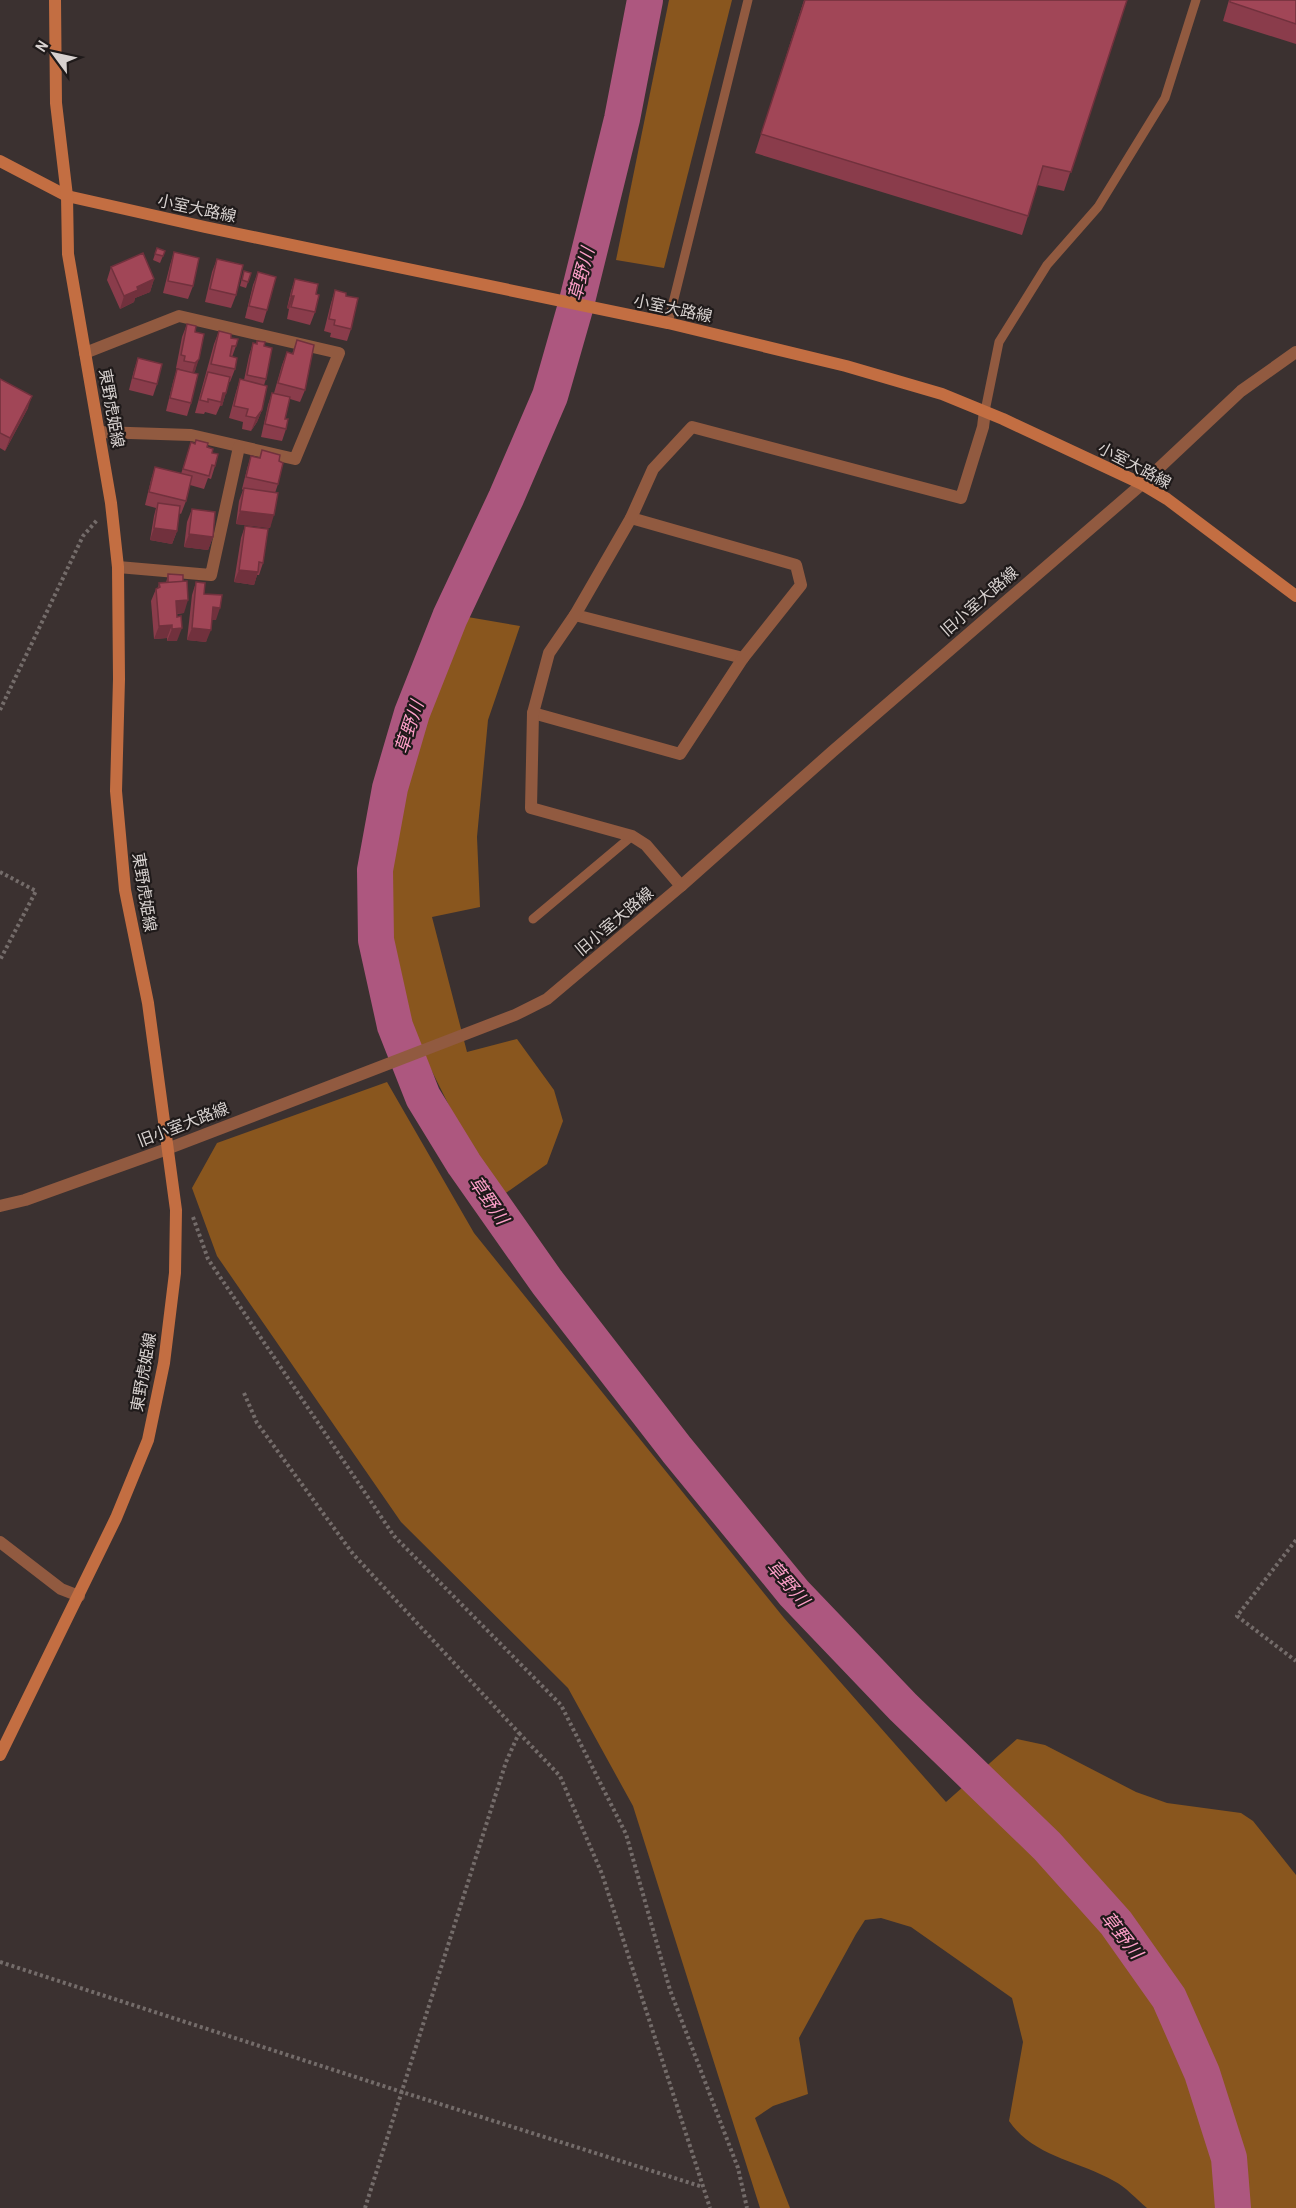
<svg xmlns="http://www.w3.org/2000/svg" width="1296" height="2208" font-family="'Archivo Narrow','Noto Sans JP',sans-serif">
	<rect width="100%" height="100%" fill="#3b3130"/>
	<g fill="#89561e">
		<path d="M669,0H732L664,268L616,260Z"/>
		<path d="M456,615L520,626L488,720L477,837L480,907L432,917L467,1052L517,1039L554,1090L563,1121L547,1164L496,1200L405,1017L384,892L404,772Z"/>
		<path d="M387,1082L474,1233L784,1618L946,1802L1017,1739L1045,1745L1136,1792L1167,1803L1241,1813L1253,1821L1296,1875V2208H1147C1136,2199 1126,2187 1114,2181C1077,2160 1034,2157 1009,2121L1023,2042L1012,1998L911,1927L881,1918L865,1920L856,1934L799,2038L808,2094L773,2106L755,2118L790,2208H760L633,1806L568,1688L401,1522L217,1256L192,1188L217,1143Z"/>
	</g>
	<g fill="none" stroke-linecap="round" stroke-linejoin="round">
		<path stroke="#ad577f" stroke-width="36" d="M645,0L622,119L576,305L550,396L506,498L450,617L412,713L390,788L375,870L376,940L395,1026L423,1097L464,1164L547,1282L677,1450L794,1593L903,1707L1047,1846L1116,1923L1169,1998L1202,2073L1229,2158L1233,2208"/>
		<g stroke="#746c6a" stroke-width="4" stroke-dasharray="3 3" stroke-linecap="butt">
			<path d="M0,710L83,536L98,519"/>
			<path d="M0,872L36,891L0,960"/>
			<path d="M193,1217L208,1259L394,1536L561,1705L626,1834L670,1990L738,2168L747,2208"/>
			<path d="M244,1393L257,1423L353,1554L519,1733L506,1762L365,2208"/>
			<path d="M1296,1540L1237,1616L1296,1661"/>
			<path d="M519,1733L560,1776L602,1874L710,2208"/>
			<path d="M0,1962L402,2092L703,2187"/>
		</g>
		<g stroke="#915a40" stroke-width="9">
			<path d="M668,323L748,0"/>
			<path d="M985,411L999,342L1047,265L1098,207L1165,98L1196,0"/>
			<path d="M533,919L632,836"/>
		</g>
		<g stroke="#915a40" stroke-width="12">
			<path d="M85,353L179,316L339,353L295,459L191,435L99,432"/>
			<path d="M118,567L211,575L239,447"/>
			<path d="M575,615L743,658"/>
			<path d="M533,713L680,754L743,658L801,585L796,565L631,518"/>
			<path d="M681,886L646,845L632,836L531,808L533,713L549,653L575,615L631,518L653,469L692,427L961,498L983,427L985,411"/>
			<path d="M0,1206L25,1200L167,1149L515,1015L547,999L681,886L833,751L1142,484"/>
			<path d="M0,1542L61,1589L79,1596"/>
		</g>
		<path stroke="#915a40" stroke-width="12" d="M1142,484L1241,391L1296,352"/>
		<g stroke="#c36e42" stroke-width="12">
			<path d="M0,161L67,196L205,227L668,323L846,366L942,394L1003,419L1142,484L1167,499L1296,596"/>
			<path d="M0,1755L116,1518L148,1440L164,1363L175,1273L176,1210L148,1003L125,890L116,791L119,679L118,567L111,503L68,254L67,196L56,103L55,0"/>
		</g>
	</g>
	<g fill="#8a3c4b">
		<path d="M804,0H1127L1064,191L1037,185L1028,216L1022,235L755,153Z"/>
		<path d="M1229,0H1296V44L1223,21Z"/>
		<path d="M157,248L165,251L160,263L153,260Z"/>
		<path d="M174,252L193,286L188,299L163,293L170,265Z"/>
		<path d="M217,259L236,295L231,308L205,302L212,272Z"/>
		<path d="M111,267L154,279L150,292L135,298L134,302L120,309L107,280Z"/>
		<path d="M244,271L251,273L246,288L240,286Z"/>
		<path d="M258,272L267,310L263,323L245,318L253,285Z"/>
		<path d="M295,279L316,294L315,312L310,325L287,319L289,309L287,308L291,291Z"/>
		<path d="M335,290L346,296L351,329L347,341L330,337L331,333L324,331L331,303Z"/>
		<path d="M187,324L195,332L204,334L195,371L193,373L191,403L187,416L166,411L173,382L177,369L180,370V369L176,368L182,337Z"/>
		<path d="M219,331L231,338L236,346L232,357L235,369L230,382H229L222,406H220L216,415L205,412L204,414L195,413L214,344Z"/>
		<path d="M297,340L305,390L300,402L290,399L285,419L286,429L282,441L261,437L268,405L272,393H274L282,365L287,352L292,354Z"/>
		<path d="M257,341L264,346L266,379L264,385L262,410L257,422L251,431L242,429L243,422L229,418L236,392L240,379L244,380L249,356L253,343L256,344Z"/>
		<path d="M138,358L157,384L153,396L129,390L134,370Z"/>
		<path d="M0,379L28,408L5,451L0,448Z"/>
		<path d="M191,442L207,447L212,453L215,466L211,479L208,478L204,489L190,485L186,501L181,514L179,513L177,531L172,544L150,540L154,516L156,508L145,505L151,480L155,467L181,474Z"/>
		<path d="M262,450L279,461L278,484L275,493L270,528L236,524L239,501L243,490L242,489L247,469L251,456L259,458Z"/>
		<path d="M192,509L213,537L208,550L184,547L187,522Z"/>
		<path d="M245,526L263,563L259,575H257L254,585L234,582L241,538Z"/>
		<path d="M168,574L184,613L177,614V641H167V638L154,639L151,601L156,589L158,588L159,583H166Z"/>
		<path d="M196,582L204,594L216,620H212L206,642L187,640L192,595Z"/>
	</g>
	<g fill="#71313d">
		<path d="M154,279L150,292L135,298L134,302L120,309L124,296L137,287Z"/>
		<path d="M291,296H294L289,309L287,308Z"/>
		<path d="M199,359L195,371L191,376L195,363Z"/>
		<path d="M223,393H226L222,406H220Z"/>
		<path d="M32,396L28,408L5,451L10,438Z"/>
		<path d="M262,410L257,422L251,431L256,418Z"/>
		<path d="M240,511L274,515L270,528L236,524Z"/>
		<path d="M154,528L177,531L172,544L150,540Z"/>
		<path d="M189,534L213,537L208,550L184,547Z"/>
		<path d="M239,570L258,572L254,585L234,582Z"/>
		<path d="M188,600L184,613L172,614L176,601Z"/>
		<path d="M213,607L220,608L216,620H209Z"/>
		<path d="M172,625L167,638L154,639L159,626Z"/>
		<path d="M182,628L177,641H167L172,629Z"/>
		<path d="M192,628L211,630L206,642L187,640Z"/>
	</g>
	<g fill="#a14657" stroke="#71313d" stroke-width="1.5">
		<path d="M805,0H1127L1071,172L1043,166L1028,216L761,134Z"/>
		<path d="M1230,0H1296V24L1230,2Z"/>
		<path d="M157,248L165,251L163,256L155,254Z"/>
		<path d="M174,252L199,258L193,286L168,281Z"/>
		<path d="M143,253L154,279L137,287L138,290L124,296L111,267Z"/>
		<path d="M217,259L243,265L236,295L210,289Z"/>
		<path d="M244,271L251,273L248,282L242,280Z"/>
		<path d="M258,272L276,277L267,310L249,306Z"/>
		<path d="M295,279L318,284L316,294L319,295L315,312L291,307L294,296H291Z"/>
		<path d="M335,290L346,293V296L358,298L351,329L334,325L335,320L329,319Z"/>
		<path d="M187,324L196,326L195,332L204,334L199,359L195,363L184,361L185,356L181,355Z"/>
		<path d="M219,331L231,334V338L238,339L236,346H232L230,356L237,358L235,369L211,364Z"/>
		<path d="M297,340L314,345L305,390L278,383L287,352L293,354Z"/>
		<path d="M257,341L265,342L264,346L272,348L266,379L247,375L253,343L257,344Z"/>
		<path d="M138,358L162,364L157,384L133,378Z"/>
		<path d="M177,369L198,374L191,403L170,398Z"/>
		<path d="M208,372L230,377L226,393H223L221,402L208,399V402L200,400Z"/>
		<path d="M0,379L32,396L10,438L0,433Z"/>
		<path d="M240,379L267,386L262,410L256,418L246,416L248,409L234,406Z"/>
		<path d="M272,393L290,397L285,419H288L286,429L265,424Z"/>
		<path d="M196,440L208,443L207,447L213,449L212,453L218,454L215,466L212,465L209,476L183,469L191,442L195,444Z"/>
		<path d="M262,450L280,455L279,461L283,463L278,484L246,477L251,456L260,458Z"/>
		<path d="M155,467L192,476L186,501L149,492Z"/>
		<path d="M244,488L278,493L274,515L240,511Z"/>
		<path d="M158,503L180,506L177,531L154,528Z"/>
		<path d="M192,509L215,512L213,537L189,534Z"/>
		<path d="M245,526L268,529L263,563L259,562L258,572L239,570Z"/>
		<path d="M168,574L183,575V582L168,583Z"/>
		<path d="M187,581L188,600L176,601L177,617L181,616L182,628L172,629V625L159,626L156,589L160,587L159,583Z"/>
		<path d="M196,582L205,583L204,594L222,595L220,608L213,607L211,630L192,628Z"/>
	</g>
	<g text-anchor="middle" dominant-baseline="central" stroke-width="4.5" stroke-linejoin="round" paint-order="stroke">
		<g font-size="16" fill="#d7d1cf" stroke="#1f1a1a">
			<text transform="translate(197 208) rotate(12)">小室大路線</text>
			<text transform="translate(673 308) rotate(12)">小室大路線</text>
			<text transform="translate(112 408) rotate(80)">東野虎姫線</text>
			<text transform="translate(1135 465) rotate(28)">小室大路線</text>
			<text transform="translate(979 601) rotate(-41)">旧小室大路線</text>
			<text transform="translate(145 892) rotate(81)">東野虎姫線</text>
			<text transform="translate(614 921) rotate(-40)">旧小室大路線</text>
			<text transform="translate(183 1124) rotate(-21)">旧小室大路線</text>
			<text transform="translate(143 1372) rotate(-80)">東野虎姫線</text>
		</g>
		<g font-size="18" font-style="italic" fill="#fd9fc8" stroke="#1f1a1a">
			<text transform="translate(581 274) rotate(-75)">草野川</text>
			<text transform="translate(409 727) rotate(-72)">草野川</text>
			<text transform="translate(489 1200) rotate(55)">草野川</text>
			<text transform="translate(788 1583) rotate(49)">草野川</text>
			<text transform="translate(1122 1935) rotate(52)">草野川</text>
		</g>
	</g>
	<g transform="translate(54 54) rotate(303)" stroke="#1f1a1a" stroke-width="4.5" paint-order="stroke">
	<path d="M0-4.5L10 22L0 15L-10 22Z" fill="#d7d1cf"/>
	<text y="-9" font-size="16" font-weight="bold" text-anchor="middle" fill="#d7d1cf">N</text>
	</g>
</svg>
